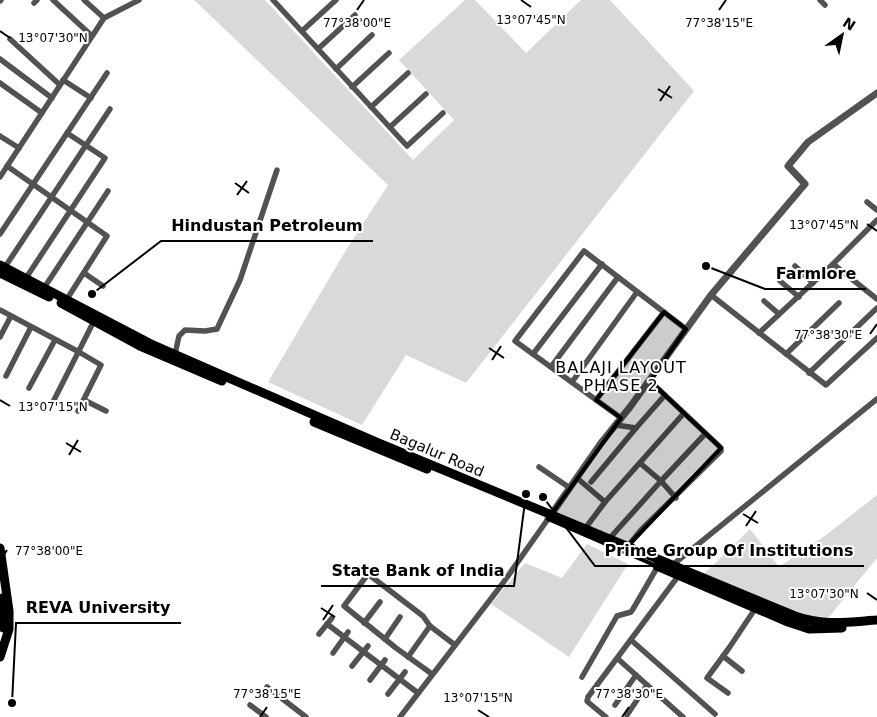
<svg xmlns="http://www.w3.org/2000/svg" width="877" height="717" font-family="'DejaVu Sans',sans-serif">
	<rect width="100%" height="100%" fill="#fff"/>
	<g fill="#d9d9d9">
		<path d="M194,0H265L413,160L454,120L399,60L465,0H475L526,53L581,0H610L694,91L466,383L406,355L362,425L268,382L346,250L388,185Z"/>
		<path d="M877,495V558L829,617L804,616L703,575L750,529L779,567L826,535Z"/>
		<path d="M587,544L628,564L569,657L491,604L525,563L562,578Z"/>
	</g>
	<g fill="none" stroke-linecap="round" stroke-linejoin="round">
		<g stroke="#525252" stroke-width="5.5">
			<path d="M53,0L92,36"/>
			<path d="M84,0L104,18"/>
			<path d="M273,0L407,146L443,113"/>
			<path d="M820,0L825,5"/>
			<path d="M0,1L1,0"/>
			<path d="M34,3L37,0"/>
			<path d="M302,31L336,0"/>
			<path d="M10,39L60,85"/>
			<path d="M318,49L355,15"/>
			<path d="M0,59L52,98"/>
			<path d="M336,69L372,35"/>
			<path d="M63,80L91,98"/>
			<path d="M0,83L42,113"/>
			<path d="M352,87L389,53"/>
			<path d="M371,107L408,73"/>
			<path d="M390,127L426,94"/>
			<path d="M0,136L19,148"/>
			<path d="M7,166L107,236L67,299"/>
			<path d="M0,177L104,18L139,0"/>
			<path d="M867,202L877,210"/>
			<path d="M0,234L107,73"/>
			<path d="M833,264L877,220"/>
			<path d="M795,266L813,283"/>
			<path d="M5,267L110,109"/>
			<path d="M84,273L103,286"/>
			<path d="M26,278L105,158L67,133"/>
			<path d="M780,281L799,297"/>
			<path d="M44,288L108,191"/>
			<path d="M711,295L826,385L877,338"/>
			<path d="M764,301L779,314"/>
			<path d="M0,310L79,352L101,365L78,411"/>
			<path d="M759,333L833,264L877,299"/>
			<path d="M0,337L11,316"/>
			<path d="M175,354L179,336L185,330L205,331L217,329L240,280L277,170"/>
			<path d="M533,354L602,264"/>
			<path d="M786,354L839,303"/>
			<path d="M551,367L618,277"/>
			<path d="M809,373L877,308"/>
			<path d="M6,376L31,327"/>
			<path d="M572,382L637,292"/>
			<path d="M29,388L55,340"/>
			<path d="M54,400L94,321"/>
			<path d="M84,400L106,411"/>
			<path d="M596,400L664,312"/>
			<path d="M621,418L515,341L584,251L686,329"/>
			<path d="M616,425L636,428L665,395"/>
			<path d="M640,463L661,481L705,434"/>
			<path d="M539,467L570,488"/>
			<path d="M577,478L605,502L684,413"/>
			<path d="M591,482L636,428"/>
			<path d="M584,530L605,502"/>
			<path d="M609,539L661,481L676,498"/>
			<path d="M627,547L641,530L721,451V448L717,444L650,381"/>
			<path d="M670,567L877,399"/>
			<path d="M364,623L380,602"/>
			<path d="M327,624L418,693"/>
			<path d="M319,634L332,618"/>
			<path d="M385,639L400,617"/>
			<path d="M631,640L715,714"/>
			<path d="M333,653L348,632"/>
			<path d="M723,656L742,671"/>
			<path d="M408,657L430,626"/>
			<path d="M618,659L683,717"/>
			<path d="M352,666L368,646"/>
			<path d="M432,674L396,648L344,606L368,574L423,616L430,626L455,645"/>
			<path d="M582,677L617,616L631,612L633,609L658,566"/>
			<path d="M370,680L385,660"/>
			<path d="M267,687L306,717"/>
			<path d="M728,693L707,678L729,648L757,606"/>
			<path d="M388,694L405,672"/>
			<path d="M250,705L266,717"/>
			<path d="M615,705L636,675"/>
			<path d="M627,715L647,685"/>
			<path d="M400,717L503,583L548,519"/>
			<path d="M606,717L589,703L587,701L588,697L679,575"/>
		</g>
		<path stroke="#525252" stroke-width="7" d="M548,519L601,443L630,407L711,295L805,184L788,166L808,142L877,93"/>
		<g stroke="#000" stroke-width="9">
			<path d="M0,265L153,345L376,442L795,616C823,626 848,622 877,620"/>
			<path d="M0,273L49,297"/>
			<path d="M61,303L140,346L222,381"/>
			<path d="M314,422L427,469"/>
			<path d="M0,548L9,611V629L0,657"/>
			<path d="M657,566L788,622L809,629L842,628"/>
			<path d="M2,598L3,628"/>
		</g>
	</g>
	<path fill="#000" fill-opacity="0.2" stroke="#000" stroke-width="4" stroke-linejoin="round" d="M664,312L686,329L650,381L721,448L627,547L671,565L668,571L548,519L621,418L596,400Z"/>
	<path fill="none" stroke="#000" stroke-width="2" d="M521,0L531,7M357,10L364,0M719,10L726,0M0,31L10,38M658,89L672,98M660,101L670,86M235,183L249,193M237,195L247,181M867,224L877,231M870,334L877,324M489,348L504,358M492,360L501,346M0,400L10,406M66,443L81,452M69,455L78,440M743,514L758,523M746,526L756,511M0,561L7,550M867,593L877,600M321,608L335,617M323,620L333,605M478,710L489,717M260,717L267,707M622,717L629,707"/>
	<g text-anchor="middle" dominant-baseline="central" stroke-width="4" stroke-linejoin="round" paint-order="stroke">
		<g font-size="15" fill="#000" stroke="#fff">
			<text transform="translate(437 453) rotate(23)">Bagalur Road</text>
		</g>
		<g font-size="16" letter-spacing="1" fill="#000" stroke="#fff">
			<text x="621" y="367">BALAJI LAYOUT<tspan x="621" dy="18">PHASE 2</tspan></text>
		</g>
	</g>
	<g font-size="12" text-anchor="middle" fill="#000" stroke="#fff" stroke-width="4" stroke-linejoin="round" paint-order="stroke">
		<text x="531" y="24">13°07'45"N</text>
		<text x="719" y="27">77°38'15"E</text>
		<text x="357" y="27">77°38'00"E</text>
		<text x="53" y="42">13°07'30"N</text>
		<text x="824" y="229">13°07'45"N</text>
		<text x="828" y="339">77°38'30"E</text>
		<text x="53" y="411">13°07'15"N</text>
		<text x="49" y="555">77°38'00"E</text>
		<text x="824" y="598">13°07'30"N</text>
		<text x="267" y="698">77°38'15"E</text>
		<text x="629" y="698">77°38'30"E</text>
		<text x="478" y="702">13°07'15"N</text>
	</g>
	<path fill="none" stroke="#000" stroke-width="2" d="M92 294L161 241H373M706 266L765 289H866M543 497L595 566H864M526 494L514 586H321M12 703L16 623H181"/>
	<g fill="#000" stroke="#fff" stroke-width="2">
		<circle cx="92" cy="294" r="5"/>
		<circle cx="706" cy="266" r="5"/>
		<circle cx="543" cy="497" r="5"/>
		<circle cx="526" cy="494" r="5"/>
		<circle cx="12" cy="703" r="5"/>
	</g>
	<g font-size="16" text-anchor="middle" font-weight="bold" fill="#000" stroke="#fff" stroke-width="4" stroke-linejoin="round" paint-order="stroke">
		<text x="267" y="231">Hindustan Petroleum</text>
		<text x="816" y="279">Farmlore</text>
		<text x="729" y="556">Prime Group Of Institutions</text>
		<text x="418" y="576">State Bank of India</text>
		<text x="98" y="613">REVA University</text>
	</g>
	<g transform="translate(842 35) rotate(33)" stroke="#ffffff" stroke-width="4" paint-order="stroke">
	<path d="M0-4L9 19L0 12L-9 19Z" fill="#000000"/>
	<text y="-8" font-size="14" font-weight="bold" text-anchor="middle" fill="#000000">N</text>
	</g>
</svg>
